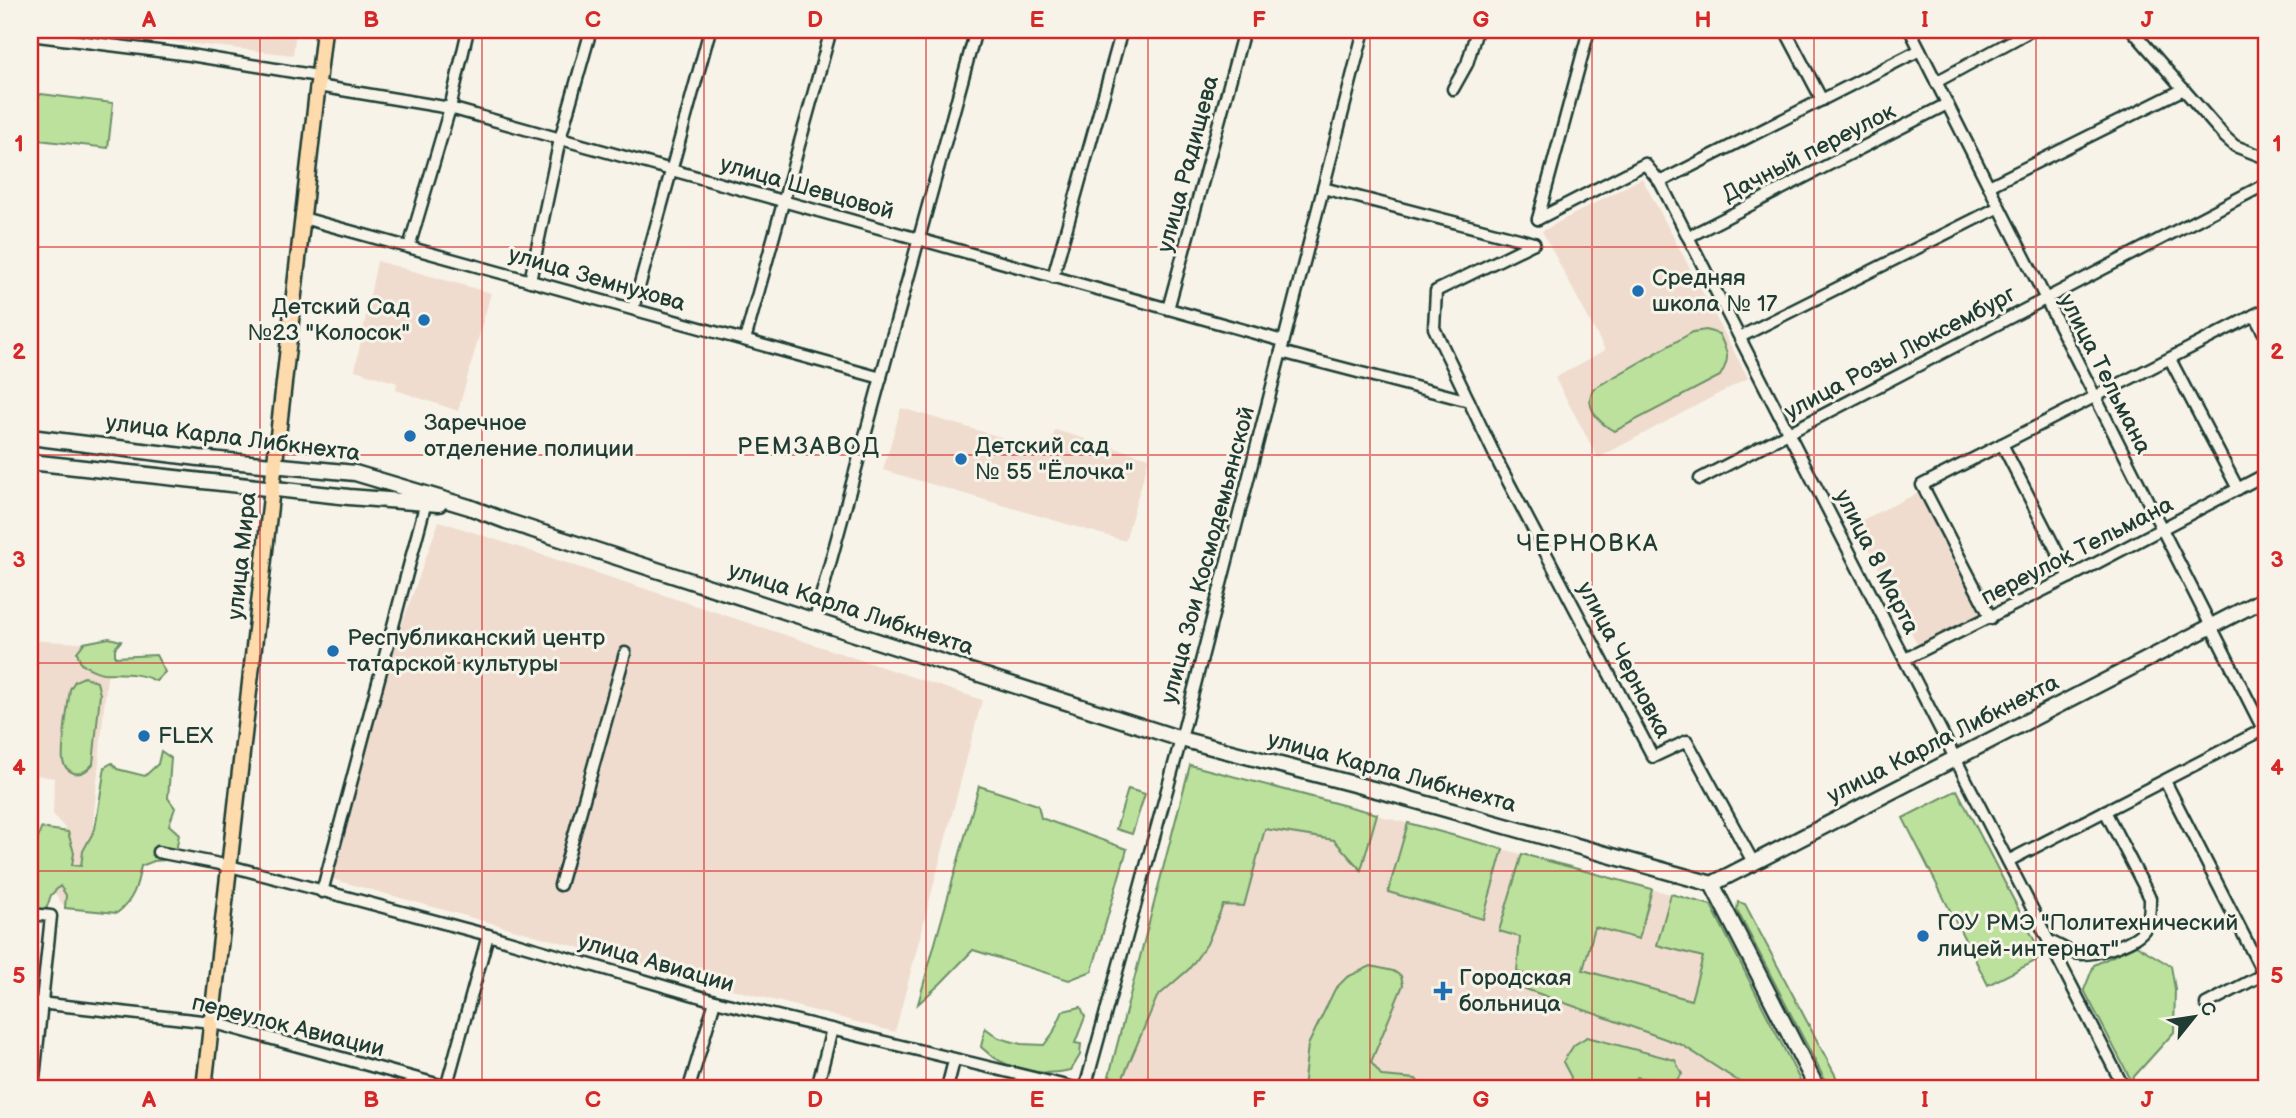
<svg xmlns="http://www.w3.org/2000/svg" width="2296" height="1118" font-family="'Balsamiq Sans',sans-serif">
	<rect width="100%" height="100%" fill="#f7f3e8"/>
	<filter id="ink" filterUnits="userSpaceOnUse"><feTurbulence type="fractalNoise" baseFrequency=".0143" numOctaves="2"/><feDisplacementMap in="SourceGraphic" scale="14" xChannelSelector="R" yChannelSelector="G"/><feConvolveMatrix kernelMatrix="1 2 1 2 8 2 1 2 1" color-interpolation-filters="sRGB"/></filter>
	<g filter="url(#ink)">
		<g fill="#efdcce">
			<path d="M72,30H296L293,55Z"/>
			<path d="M1642,178L1748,378L1598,458L1555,378L1605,350L1542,231Z"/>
			<path d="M377,261L491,293L458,411L396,390L397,383L355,370Z"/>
			<path d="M901,408L1048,451L1055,430L1149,458L1125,541L883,470Z"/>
			<path d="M1920,492L1982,617L1919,648L1856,523Z"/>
			<path d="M439,521L982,700L895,1032L697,980L332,879L373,705Z"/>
			<path d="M30,640L110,645L85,908L63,905L50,886L68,832L53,814L54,778L30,774Z"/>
			<path d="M1190,765L1711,905L1804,1088H1106Z"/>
		</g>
		<g fill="#bbe19c" stroke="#6d8f68" stroke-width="2">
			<path d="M41,94L113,103L108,148L30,139V105Z"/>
			<path d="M1706,330L1719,334C1728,353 1731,358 1720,376L1615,431C1599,424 1584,407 1593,389L1693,332Z"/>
			<path d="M109,638L121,641L115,648V657L156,655L165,672L156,681C138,672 122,674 103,673C95,672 88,667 81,664L77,652L84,643Z"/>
			<path d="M84,677L97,682L100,694L93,764C88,770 82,775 74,773C69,771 64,767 63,761C61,748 68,705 70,689L75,681Z"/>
			<path d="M161,751L171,758L168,798L175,808L169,825L179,834L175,859L154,861L141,866C137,886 134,900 117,913L65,908L66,895L60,886L51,895L45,913L30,911V866L41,828L68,832L74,853L72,865L81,866L83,851L95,829L105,767L112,763L117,769L145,776L158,764Z"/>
			<path d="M1190,765L1377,814L1361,870L1334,840L1265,829L1244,906L1223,905L1207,944L1189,969L1157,997L1122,1080L1109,1076Z"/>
			<path d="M979,786L1038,805L1041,818L1127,849L1092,971L1069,980L973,950L940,984L918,1004Z"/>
			<path d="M1128,789L1145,794L1132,834L1116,829Z"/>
			<path d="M1957,790L2043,957L1988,985L1903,818Z"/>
			<path d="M1408,823L1503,849L1483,919L1388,892Z"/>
			<path d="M1522,854L1652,889L1639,939L1595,927L1583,970L1691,1000L1703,957L1657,945L1671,894L1711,905L1804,1088H1749L1682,1045L1523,988L1526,975L1517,972L1520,937L1499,931Z"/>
			<path d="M1738,902L1745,904L1842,1088H1829L1737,910Z"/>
			<path d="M2136,945L2171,966L2175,989L2174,1032L2131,1080L2084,990L2094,965Z"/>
			<path d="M1371,966L1393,971L1401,976L1403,985L1371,1062L1382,1076L1416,1079L1423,1088H1303L1308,1045L1335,989L1347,977Z"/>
			<path d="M1081,1007L1085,1017L1075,1043L1081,1044L1080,1055L1071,1070C1041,1077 1004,1070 981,1047L985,1028L999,1038L1021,1044L1044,1045L1053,1033L1063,1011Z"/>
			<path d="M1587,1037L1675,1060L1682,1074L1670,1088H1667L1657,1081L1637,1077L1630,1088H1568L1571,1077L1563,1062L1574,1045Z"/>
		</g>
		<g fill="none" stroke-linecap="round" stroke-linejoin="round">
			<g stroke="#1f3d34" stroke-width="15">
				<g id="street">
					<path d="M1785,30L1822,100"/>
					<path d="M1910,30L2266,735"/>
					<path d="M2132,30L2225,137L2235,146L2266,158"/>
					<path d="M30,35L190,55L318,76"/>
					<path d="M1936,82L2032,30"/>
					<path d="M318,86L450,108L1283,341"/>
					<path d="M1453,89L1467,64L1477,30"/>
					<path d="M1660,182L1920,50"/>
					<path d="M1989,186L2184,89"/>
					<path d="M1323,188L1534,243"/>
					<path d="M303,218L881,378"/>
					<path d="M1538,219L1645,164L1660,182L2124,1088"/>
					<path d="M1538,219L1589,30"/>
					<path d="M1688,237L1947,104"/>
					<path d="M1534,243L1436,291L1434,328L1500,466L1653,757L1687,741L1753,862"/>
					<path d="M409,247L450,108L468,30"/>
					<path d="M1053,277L1122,30"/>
					<path d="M530,281L560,139L591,30"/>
					<path d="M633,309L710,30"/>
					<path d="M1168,309L1244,30"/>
					<path d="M2254,315L2266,337"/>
					<path d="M1740,337L1999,207"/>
					<path d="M745,340L831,30"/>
					<path d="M1281,352L1469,401"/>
					<path d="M2170,359L2238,489"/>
					<path d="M2002,444L2070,577"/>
					<path d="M1700,479L2266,184"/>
					<path d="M1991,618L1922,485L2266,309"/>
					<path d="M814,622L976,30"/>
					<path d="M1905,659L2070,577L2266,474"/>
					<path d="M2165,781L2264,975"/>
					<path d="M158,852L230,866L488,935L715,1001L1075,1088"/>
					<path d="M2008,861L2266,728"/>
					<path d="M560,885L625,653"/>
					<path d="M322,892L426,502"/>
					<path d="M30,914L51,916L33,1088"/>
					<path d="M2049,941C2057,944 2065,950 2074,953C2090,958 2134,943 2144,930C2150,922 2150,907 2150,898L2105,811"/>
					<path d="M30,1002L211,1022L451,1088"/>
					<path d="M2206,1004L2266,973"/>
					<path d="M446,1088L488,935"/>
					<path d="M689,1088L715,1001"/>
					<path d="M817,1088L832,1029"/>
					<path d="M947,1088L954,1061"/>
					<path d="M1085,1088L1181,739L1364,30"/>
				</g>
			</g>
			<g stroke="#1f3d34" stroke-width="19">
				<g id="secondary">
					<path d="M30,437L199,458L355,473L469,507L506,521L635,563L1181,739L1388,793L1712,884L2266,598"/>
					<path d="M30,462L349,497L439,504"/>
					<path d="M1712,884L1817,1088"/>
				</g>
			</g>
			<g stroke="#1f3d34" stroke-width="19">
				<path id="primary" d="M204,1088L324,30"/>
			</g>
			<use href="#street" stroke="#f7f3e8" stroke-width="10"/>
			<use href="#secondary" stroke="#f7f3e8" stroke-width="14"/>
			<use href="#primary" stroke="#fedbac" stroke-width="14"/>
		</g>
	</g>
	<path fill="none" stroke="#d62828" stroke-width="2" stroke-opacity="0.55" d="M260,30V1088M482,30V1088M704,30V1088M926,30V1088M1148,30V1088M1370,30V1088M1592,30V1088M1814,30V1088M2036,30V1088M30,247H2266M30,455H2266M30,663H2266M30,871H2266"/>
	<g fill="#1f6fb2" stroke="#f7f3e8" stroke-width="2.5">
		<circle cx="1638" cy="291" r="7"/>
		<circle cx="424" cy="320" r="7"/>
		<circle cx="410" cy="436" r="7"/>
		<circle cx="961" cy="459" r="7"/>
		<circle cx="333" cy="651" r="7"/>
		<circle cx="144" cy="736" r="7"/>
		<circle cx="1923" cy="936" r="7"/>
		<path d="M1439.5 980.5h7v7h7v7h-7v7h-7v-7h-7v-7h7z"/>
	</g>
	<g text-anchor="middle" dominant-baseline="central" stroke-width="6" stroke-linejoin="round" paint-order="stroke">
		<g font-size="23" fill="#1f3d34" stroke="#f7f3e8">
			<text transform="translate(1809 153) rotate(-27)">Дачный переулок</text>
			<text transform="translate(1188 164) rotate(-75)">улица Радищева</text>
			<text transform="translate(807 188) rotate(16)">улица Шевцовой</text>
			<text transform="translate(597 279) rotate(16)">улица Земнухова</text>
			<text transform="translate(1900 353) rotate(-28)">улица Розы Люксембург</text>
			<text transform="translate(2105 374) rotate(63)">улица Тельмана</text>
			<text transform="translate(233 438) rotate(7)">улица Карла Либкнехта</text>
			<text transform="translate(2077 551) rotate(-27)">переулок Тельмана</text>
			<text transform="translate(1208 555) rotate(-75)">улица Зои Космодемьянской</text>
			<text transform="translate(242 556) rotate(-84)">улица Мира</text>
			<text transform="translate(1877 562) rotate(63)">улица 8 Марта</text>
			<text transform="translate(851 609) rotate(18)">улица Карла Либкнехта</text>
			<text transform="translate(1624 660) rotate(62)">улица Черновка</text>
			<text transform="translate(1943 739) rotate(-27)">улица Карла Либкнехта</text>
			<text transform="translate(1392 772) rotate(15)">улица Карла Либкнехта</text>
			<text transform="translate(656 963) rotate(16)">улица Авиации</text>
			<text transform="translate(288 1026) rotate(14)">переулок Авиации</text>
		</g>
		<g font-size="23" fill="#1f3d34" stroke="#f7f3e8" text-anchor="start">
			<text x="1652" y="278">Средняя<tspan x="1652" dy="26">школа № 17</tspan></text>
			<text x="410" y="307" text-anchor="end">Детский Сад<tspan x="410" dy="26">№23 "Колосок"</tspan></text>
			<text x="424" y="423">Заречное<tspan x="424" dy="26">отделение полиции</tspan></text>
			<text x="975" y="446">Детский сад<tspan x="975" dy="26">№ 55 "Ёлочка"</tspan></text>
			<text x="347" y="638">Республиканский центр<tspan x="347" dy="26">татарской культуры</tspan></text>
			<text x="158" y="736">FLEX</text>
			<text x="1937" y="923">ГОУ РМЭ "Политехнический<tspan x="1937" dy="26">лицей-интернат"</tspan></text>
			<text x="1459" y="978">Городская<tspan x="1459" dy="26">больница</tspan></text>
		</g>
		<g font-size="24" letter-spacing="2" fill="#1f3d34" stroke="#f7f3e8">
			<text x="809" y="446">РЕМЗАВОД</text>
			<text x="1588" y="543">ЧЕРНОВКА</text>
		</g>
	</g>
	<rect width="2296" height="1118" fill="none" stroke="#f7f3e8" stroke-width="77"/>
	<g transform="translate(2194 1017) rotate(60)" stroke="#f7f3e8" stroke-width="5" paint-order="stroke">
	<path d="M0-5L12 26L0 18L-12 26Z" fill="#1f3d34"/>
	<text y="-10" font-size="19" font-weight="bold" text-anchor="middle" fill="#1f3d34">С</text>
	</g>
	<rect x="38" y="38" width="2220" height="1042" fill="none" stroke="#d62828" stroke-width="2.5"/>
	<g font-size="23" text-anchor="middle" font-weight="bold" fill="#d62828">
		<text x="149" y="27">A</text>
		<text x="371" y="27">B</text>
		<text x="593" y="27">C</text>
		<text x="815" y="27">D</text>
		<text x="1037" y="27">E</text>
		<text x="1259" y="27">F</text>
		<text x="1481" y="27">G</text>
		<text x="1703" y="27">H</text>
		<text x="1925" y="27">I</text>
		<text x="2147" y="27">J</text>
		<text x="19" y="151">1</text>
		<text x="2277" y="151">1</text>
		<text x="19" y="359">2</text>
		<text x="2277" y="359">2</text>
		<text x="19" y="567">3</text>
		<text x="2277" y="567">3</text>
		<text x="19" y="775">4</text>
		<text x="2277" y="775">4</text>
		<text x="19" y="983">5</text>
		<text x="2277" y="983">5</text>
		<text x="149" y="1107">A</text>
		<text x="371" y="1107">B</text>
		<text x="593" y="1107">C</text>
		<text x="815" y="1107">D</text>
		<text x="1037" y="1107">E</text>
		<text x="1259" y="1107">F</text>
		<text x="1481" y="1107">G</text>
		<text x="1703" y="1107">H</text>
		<text x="1925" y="1107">I</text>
		<text x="2147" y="1107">J</text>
	</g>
</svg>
